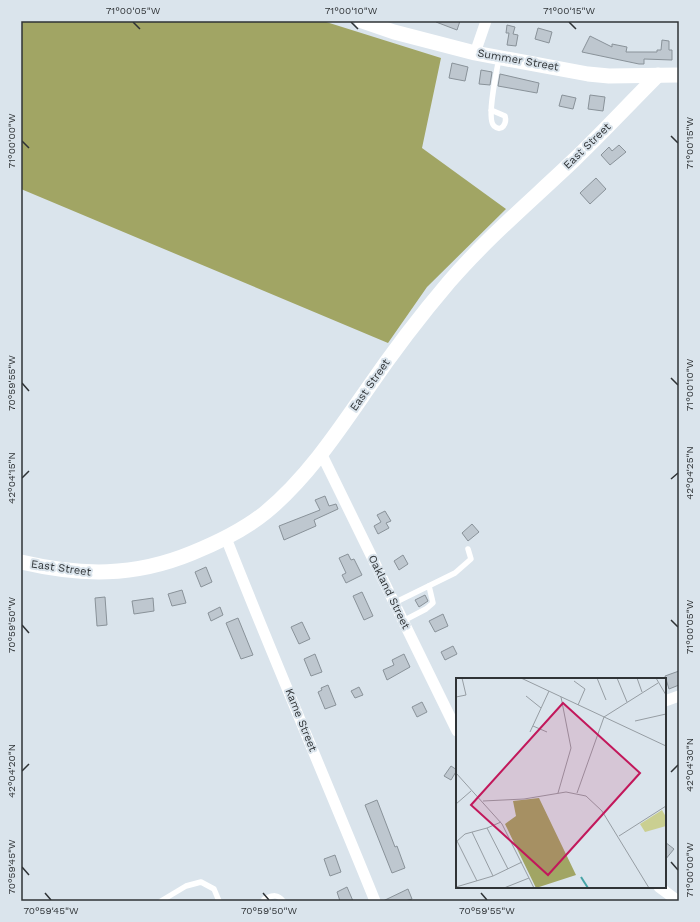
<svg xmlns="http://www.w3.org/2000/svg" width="700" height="922" font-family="'Work Sans',sans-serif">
	<rect width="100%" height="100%" fill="#dae4ec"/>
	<path fill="#a1a564" d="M21,21H323L441,58L422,148L506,209L427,287L388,343L21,189Z"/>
	<g fill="#bec7cf" stroke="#899299">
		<path d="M436,21H460L457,30L436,22Z"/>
		<path d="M507,25L515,27L513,34L518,35L516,46L507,45L509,33H506Z"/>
		<path d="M538,28L552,32L549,43L535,39Z"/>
		<path d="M590,36L612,47V44L627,47L626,52H657V50H661L662,40L669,41V50H672V60L644,59V64H639L582,52Z"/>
		<path d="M452,63L468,67L465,81L449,78Z"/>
		<path d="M481,70L492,72L490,85L479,84Z"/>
		<path d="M500,74L539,83L537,93L498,86Z"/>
		<path d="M562,95L576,98L573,109L559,106Z"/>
		<path d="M590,95L605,97L603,111L588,109Z"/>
		<path d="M619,145L626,152L610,165L601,155L609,147L612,151Z"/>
		<path d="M596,178L606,189L590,204L580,193Z"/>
		<path d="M325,496L329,506L336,504L338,509L314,520L316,526L284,540L279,526L320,510L315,500Z"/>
		<path d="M385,511L391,521L386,523L389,528L378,534L374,526L381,522L377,515Z"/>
		<path d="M472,524L479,532L468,541L462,533Z"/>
		<path d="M348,554L351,560L354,559L362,575L346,583L342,575L346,573L339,558Z"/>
		<path d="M403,555L408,564L399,570L394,561Z"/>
		<path d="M206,567L212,582L201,587L195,572Z"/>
		<path d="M182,590L186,603L172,606L168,594Z"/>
		<path d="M362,592L373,616L364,620L353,596Z"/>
		<path d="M425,595L428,601L419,607L415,600Z"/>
		<path d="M105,597L107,625L97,626L95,598Z"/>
		<path d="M153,598L154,611L134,614L132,601Z"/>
		<path d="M220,607L223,615L211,621L208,613Z"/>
		<path d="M443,614L448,626L435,632L429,621Z"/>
		<path d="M238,618L253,655L241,659L226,623Z"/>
		<path d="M302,622L310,639L299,644L291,627Z"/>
		<path d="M453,646L457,654L445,660L441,652Z"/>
		<path d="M315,654L322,672L311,676L304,659Z"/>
		<path d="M404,654L410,667L387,680L383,670L394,665L392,660Z"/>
		<path d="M679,671V685L669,689L665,676Z"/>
		<path d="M328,685L336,705L325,709L318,692L322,690L321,688Z"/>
		<path d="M359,687L363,695L355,698L351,691Z"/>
		<path d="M422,702L427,712L417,717L412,707Z"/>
		<path d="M451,766L457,770L451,780L444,776Z"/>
		<path d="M377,800L395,847L397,846L405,868L392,873L365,805Z"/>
		<path d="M665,842L674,849L665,860Z"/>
		<path d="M335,855L341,872L330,876L324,859Z"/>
		<path d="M347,887L353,901H340L337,892Z"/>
		<path d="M408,889L412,899L405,901H383Z"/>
	</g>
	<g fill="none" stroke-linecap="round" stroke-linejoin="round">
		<g stroke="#fff" stroke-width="5.5">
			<path d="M491,110L505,116C507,123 502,133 494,126C486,119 497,70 499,58"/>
			<path d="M394,603L455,573L471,559L468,549"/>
			<path d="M403,621L426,609L433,603L429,586"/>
			<path d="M161,901L186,886L201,882L214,889L219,901"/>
			<path d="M264,901V899C272,896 277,893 283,901"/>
		</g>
		<g stroke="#fff" stroke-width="11">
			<path d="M475,53L486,21"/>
			<path d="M321,453L457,731"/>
			<path d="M226,538C274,660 326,780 375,901"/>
			<path d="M665,701L679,696"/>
			<path d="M659,887L678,901"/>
		</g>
		<g stroke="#fff" stroke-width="15">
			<path d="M362,21L394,32L475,53L588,74L609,76L679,75"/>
			<path d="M21,562C81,576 134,577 192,553C219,542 244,530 266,512C306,479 337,433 366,391C392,353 420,316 449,282C487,238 532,200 574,160C603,132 630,103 658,75"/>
		</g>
	</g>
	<path fill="none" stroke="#2f3336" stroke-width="1.5" d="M133,22L140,29M351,22L358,29M569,22L576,29M671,136L678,143M22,141L29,148M671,378L678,385M22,383L29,391M22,478L29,471M671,479L678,473M671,620L678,627M22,625L29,633M22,771L29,764M671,772L678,765M671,862L678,870M22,867L29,875M45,893L51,900M263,893L269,900M481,893L487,900"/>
	<g text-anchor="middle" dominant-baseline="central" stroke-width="4" stroke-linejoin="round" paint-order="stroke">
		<g font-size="11" fill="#2f3336" stroke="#dae4ec">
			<text transform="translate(518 60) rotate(10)">Summer Street</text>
			<text transform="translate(587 146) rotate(-44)">East Street</text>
			<text transform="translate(370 385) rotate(-55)">East Street</text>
			<text transform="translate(61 568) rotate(8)">East Street</text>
			<text transform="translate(389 592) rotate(64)">Oakland Street</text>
			<text transform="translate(301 720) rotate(68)">Kame Street</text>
		</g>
	</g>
	<g transform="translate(456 678)">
		<rect width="210" height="210" fill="#dae4ec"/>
		<path d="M206,132L210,139V148L189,154L184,146Z" fill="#cacf91"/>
		<path d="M83,120L120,197L80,210L49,146L60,138L57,123Z" fill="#a1a564"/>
		<path fill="none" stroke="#45a3a6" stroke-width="2" d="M125,199L132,210"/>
		<path fill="none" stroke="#969da3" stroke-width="1" d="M65,0L210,68M141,0L150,22M161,0L171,24M181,0L186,14M200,0L210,17M118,3L129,11L122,27M70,18L85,30M0,19L10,17L6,0M179,43L210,36M77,48L91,54M74,54L93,13M0,95L46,146L78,210M102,115L115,70L105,19M121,115L148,39L202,5M27,123L68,121L110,114L130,118L146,133L193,210M0,126L15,113M31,150L52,191M16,154L37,198M163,158L210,128M1,163L21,203M0,164L9,156L31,150L45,144M0,209L37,198L66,184M48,210L73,200"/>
		<path fill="#c2185b" fill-opacity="0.15" stroke="#c2185b" stroke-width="2" d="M107,25L184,95L92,197L15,127Z"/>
		<rect width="210" height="210" fill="none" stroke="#2f3336" stroke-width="2"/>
	</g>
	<rect width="700" height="922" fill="none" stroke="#dae4ec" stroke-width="44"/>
	<rect x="22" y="22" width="656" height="878" fill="none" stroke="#2f3336" stroke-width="1.5"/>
	<g font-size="10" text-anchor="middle" fill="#2f3336">
		<text x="133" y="14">71°00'05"W</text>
		<text x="351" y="14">71°00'10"W</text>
		<text x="569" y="14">71°00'15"W</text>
		<text transform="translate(11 141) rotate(-90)" y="4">71°00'00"W</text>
		<text transform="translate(689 143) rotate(-90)" y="4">71°00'15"W</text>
		<text transform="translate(11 383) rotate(-90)" y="4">70°59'55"W</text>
		<text transform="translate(689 385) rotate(-90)" y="4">71°00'10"W</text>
		<text transform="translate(689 473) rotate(-90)" y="4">42°04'25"N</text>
		<text transform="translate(11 478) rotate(-90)" y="4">42°04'15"N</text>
		<text transform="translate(11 625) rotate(-90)" y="4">70°59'50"W</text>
		<text transform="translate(689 627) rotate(-90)" y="4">71°00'05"W</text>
		<text transform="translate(689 765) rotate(-90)" y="4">42°04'30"N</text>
		<text transform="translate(11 771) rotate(-90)" y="4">42°04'20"N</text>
		<text transform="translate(11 867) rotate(-90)" y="4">70°59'45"W</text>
		<text transform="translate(689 870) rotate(-90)" y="4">71°00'00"W</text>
		<text x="51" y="914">70°59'45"W</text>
		<text x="269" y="914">70°59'50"W</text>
		<text x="487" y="914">70°59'55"W</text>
	</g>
</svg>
